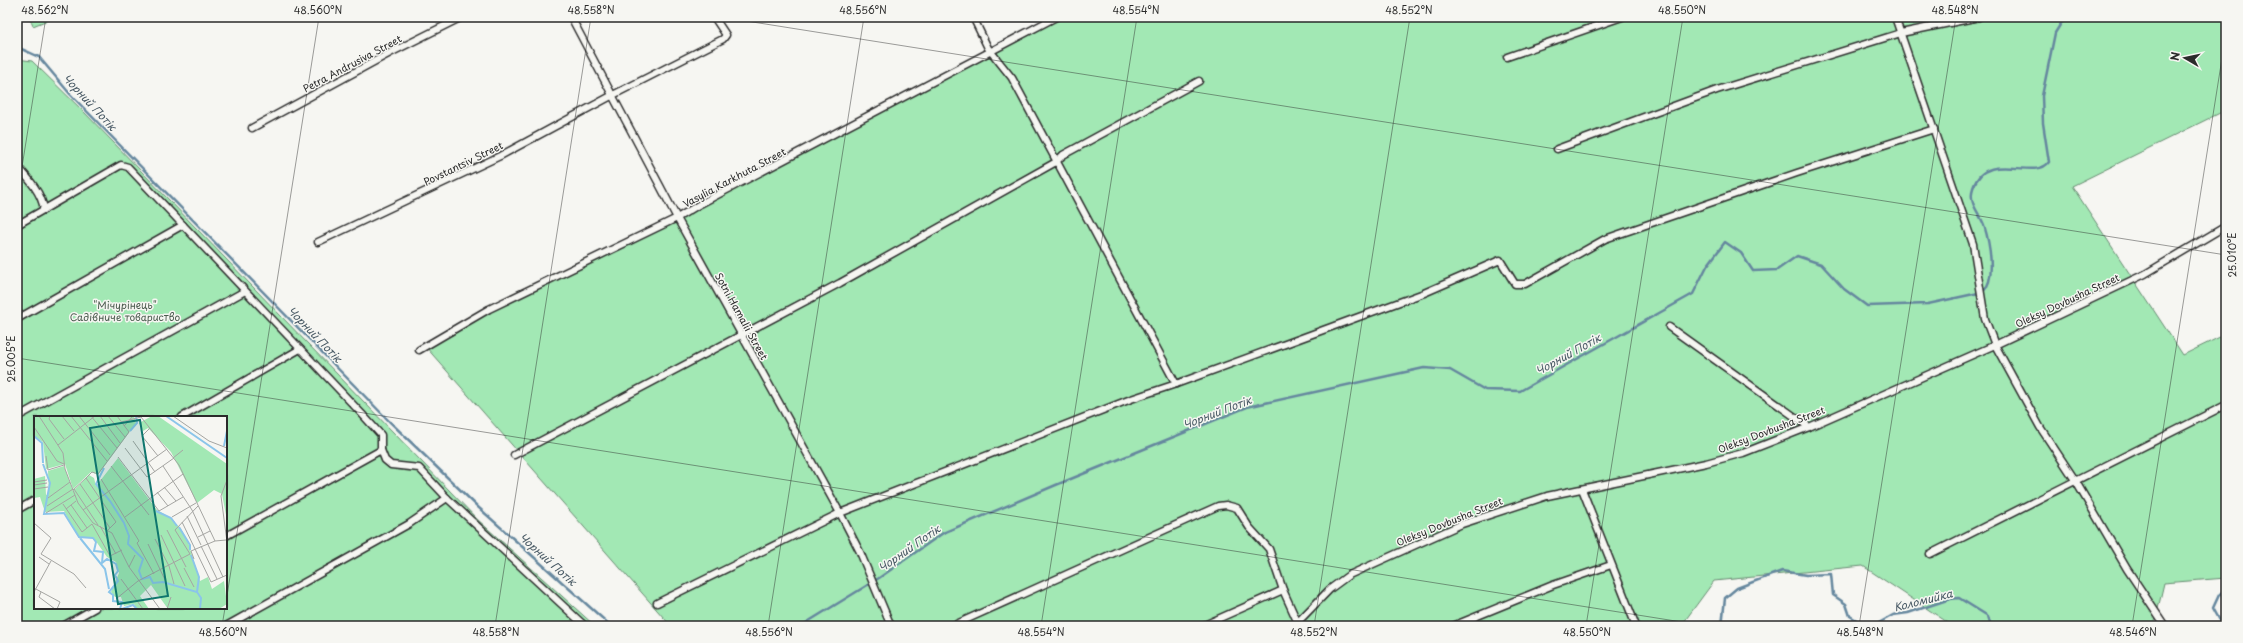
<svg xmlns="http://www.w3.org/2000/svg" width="2243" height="643" font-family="'Playpen Sans',sans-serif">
	<rect width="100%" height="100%" fill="#f6f6f2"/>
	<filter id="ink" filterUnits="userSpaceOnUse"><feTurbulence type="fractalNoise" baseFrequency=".025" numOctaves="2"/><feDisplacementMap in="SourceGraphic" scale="8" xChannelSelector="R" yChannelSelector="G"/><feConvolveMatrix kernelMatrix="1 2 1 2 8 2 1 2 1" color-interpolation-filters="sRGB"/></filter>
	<g filter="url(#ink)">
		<g fill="#a2e8b4" stroke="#668a70" fill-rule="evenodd">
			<path d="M29,17H55L33,26Z"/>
			<path d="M1056,17H2226V110L2072,186L2183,355L2226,334V578L2164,583L2154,626H1953L1863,566L1714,581L1681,626H671L425,346Z"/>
			<path d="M17,59L32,61L85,113L477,519L595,626H17ZM35,417H226V608H35Z"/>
		</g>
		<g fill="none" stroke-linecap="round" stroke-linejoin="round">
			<g stroke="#65879e" stroke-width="2.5">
				<path d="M17,47L39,57L70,94L389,421L479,508L611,626"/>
				<path d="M801,626L879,578L943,533L1056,485L1247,407L1424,368L1450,370L1485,390L1520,391L1693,294L1707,266L1725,242L1741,253L1753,271L1777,270L1797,256L1821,264L1844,289L1867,306L1928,304L1983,292C1997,279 1989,241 1984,225C1979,212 1968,203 1973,188C1986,148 2035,182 2049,162L2043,123L2042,96L2055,33L2065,17"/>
				<path d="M1722,626L1725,598L1737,588L1782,571L1806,575L1831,574L1833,595L1846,604L1850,616L1858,621L1877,624L1893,615L1908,613L1950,599L1959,598L1988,616L1991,626"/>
				<path d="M2223,626L2213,608L2219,595L2226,588"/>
			</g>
			<g stroke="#2b2b2b" stroke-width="9">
				<g id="minor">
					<path d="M571,17L677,218L840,513L860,552L891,626"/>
					<path d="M973,17L988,48L1012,78L1176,384"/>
					<path d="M1895,17L1973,244L1985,319L1995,345L2040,427L2075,480L2127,569L2165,626"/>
					<path d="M1507,57L1622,17"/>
					<path d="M252,128L390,53L462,17"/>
					<path d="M1557,149L1717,90L1901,33L1979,17"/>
					<path d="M17,166C28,178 42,193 44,210"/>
					<path d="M17,225L121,165L128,167L362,414L381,435V450L385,460L391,465L419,468L447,498L585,626"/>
					<path d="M318,242L500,156L613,95L723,39L726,35L714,17"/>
					<path d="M17,319L183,225"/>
					<path d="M1669,327L1809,427"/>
					<path d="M419,350L489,309L677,218L700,204L1056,17"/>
					<path d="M17,417L245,291"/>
					<path d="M182,417L300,349"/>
					<path d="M514,455L840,283L1056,162L1063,155L1199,81"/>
					<path d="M1582,489L1636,626"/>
					<path d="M17,510L35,500"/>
					<path d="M226,536L381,450"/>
					<path d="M1930,554L2226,405"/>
					<path d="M657,603L840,513L1131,399L1176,384L1424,293L1500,260L1515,284H1525L1605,239L1797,173L1934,129"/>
					<path d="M63,626L95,608"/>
					<path d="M226,626L409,524L447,498"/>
					<path d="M952,626L1218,506L1226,505L1237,508L1249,527L1269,549L1283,590L1297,621"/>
					<path d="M1202,626L1283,590"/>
					<path d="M1294,626L1330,589L1349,575L1462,524L1547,496L1706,463L1743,453L1809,427L1995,345L2145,274L2226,226"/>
					<path d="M1453,626L1553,585L1611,565"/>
				</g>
			</g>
			<use href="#minor" stroke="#f6f6f2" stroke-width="6"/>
		</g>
	</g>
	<path fill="none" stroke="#2b2b2b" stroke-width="1" stroke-opacity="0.45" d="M721,17L2226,255M17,198L46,17M17,358L1707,626M226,602L319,17M222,626L225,608M495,626L591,17M768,626L864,17M1041,626L1137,17M1314,626L1410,17M1586,626L1683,17M1859,626L1956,17M2132,626L2226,33"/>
	<g text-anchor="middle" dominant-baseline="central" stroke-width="3" stroke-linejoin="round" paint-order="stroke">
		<g font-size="10" fill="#2b2b2b" stroke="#f6f6f2">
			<text transform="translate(352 63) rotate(-28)">Petra Andrusiva Street</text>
			<text transform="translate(463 163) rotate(-26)">Povstantsiv Street</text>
			<text transform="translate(734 177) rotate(-28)">Vasylia Karkhuta Street</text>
			<text transform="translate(2067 300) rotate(-25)">Oleksy Dovbusha Street</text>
			<text transform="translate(742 316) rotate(61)">Sotni Hamalii Street</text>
			<text transform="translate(1771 429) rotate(-21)">Oleksy Dovbusha Street</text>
			<text transform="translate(1449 521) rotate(-22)">Oleksy Dovbusha Street</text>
		</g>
		<g font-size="10" fill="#495a4d" stroke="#f6f6f2">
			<text x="125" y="304">"Мічурінець"<tspan x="125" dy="12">Садівниче товариство</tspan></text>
		</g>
		<g font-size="11" font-style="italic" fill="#485964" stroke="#f6f6f2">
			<text transform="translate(90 102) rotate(47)">Чорний Потік</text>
			<text transform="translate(315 334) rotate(46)">Чорний Потік</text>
			<text transform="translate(1568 354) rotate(-29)">Чорний Потік</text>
			<text transform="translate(1217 412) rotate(-21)">Чорний Потік</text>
			<text transform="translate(909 548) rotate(-35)">Чорний Потік</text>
			<text transform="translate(548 559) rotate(42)">Чорний Потік</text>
			<text transform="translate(1923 600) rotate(-14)">Коломийка</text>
		</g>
	</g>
	<g transform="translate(34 416)">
		<rect width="193" height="193" fill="#f6f6f2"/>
		<path d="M0,0H100L102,7L64,59L57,56L39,73L31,48L12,53L9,26L0,20ZM118,0H124L193,48V104L188,78L180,74L163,87L137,36L114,12L109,15L105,7ZM84,42L123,94L137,102L147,113L154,126L166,165L174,161L178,173L190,165L193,188L185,193H134L117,169L106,180L115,193H102L100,188L90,190L87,181H81L77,176L85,157L82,146L73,141L59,121L45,122L30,95L11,96L6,81L0,82V63L11,60L12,79L15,78L14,55L30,50L39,75L55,59L60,62L62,70Z" fill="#a2e8b4"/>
		<path fill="none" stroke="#8bc5ea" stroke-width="2" d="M132,0L193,42M96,15L103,7L102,0M0,20L8,27L9,47M190,30L193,15M9,48L16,67L10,98L30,97L45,121L59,122L62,126L60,135L69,136L68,147L73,143L82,148L84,155L81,159L84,165L75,176L79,179V185L88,186L86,193M70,52L62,68L76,85L90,107L95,120L94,128L109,143L105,155L108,163L116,161L119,167L129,166L163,176L167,182L166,193M122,95L137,102L143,110M145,111L156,129V134M46,122L71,153L75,173M157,139L165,161L163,176M88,193L99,189L103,193"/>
		<path fill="none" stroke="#a5a5a2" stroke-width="1" d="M5,0L29,37L31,53L44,87L59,107L78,117L95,151L126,193M16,0L15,3L30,23M28,0L40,15M37,0L73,45M45,0L76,39M57,0L83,32M66,0L86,27M74,0L91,21M139,0L175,25L193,32M87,6L107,1L145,49L181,125L192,124M90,10L99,0M0,11L23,45L30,48M116,12L108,20L124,40M99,25L121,56M24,29L61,0M91,32L113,61L140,42M12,40L14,54L30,49M84,41L125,95L149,81M139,42L149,34M77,50L115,99M129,50L158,94L189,161M52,62L58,56L64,58L95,16L83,0M67,63L105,125L103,127L120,158M193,64L187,80L193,126M0,66L13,64M46,68L76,112M0,69L13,67M130,71L142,85M0,73L14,71M40,73L64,109M39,74L52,62L82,106L74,114M123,76L134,90M14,82L36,66M29,88L48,116L58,108M37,89L53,112M13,90L39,73M32,93L42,85M49,94L133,33M12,97L41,79M153,100L167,129M91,101L149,58M138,101L162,87M148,106L177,166L193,159M0,107L17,122L7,138L40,158L52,172M58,108L76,140L88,134M66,110L82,138M133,114L152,151M127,119L151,170M164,121L176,115M121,123L135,150L140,168M114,128L132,166M167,130L183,163M5,141L15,148M160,143L157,135L181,125M95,151L101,139M150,152L160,171M87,163L109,193M0,172L26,186L23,193M0,176L17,145M7,176L5,181L21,193M82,183L104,165L156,138L141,114L164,90M133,193L137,181"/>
		<path fill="#0f766e" fill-opacity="0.15" stroke="#0f766e" stroke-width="2" d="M106,4L134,180L84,188L56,12Z"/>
		<rect width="193" height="193" fill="none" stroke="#2b2b2b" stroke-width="2"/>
	</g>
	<rect width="2243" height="643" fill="none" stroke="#f6f6f2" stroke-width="44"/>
	<g transform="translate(2185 58) rotate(279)" stroke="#f6f6f2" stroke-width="3" paint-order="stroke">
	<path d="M0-3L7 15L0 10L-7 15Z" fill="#2b2b2b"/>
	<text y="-6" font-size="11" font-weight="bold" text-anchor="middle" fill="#2b2b2b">N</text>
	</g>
	<rect x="22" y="22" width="2199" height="599" fill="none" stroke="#2b2b2b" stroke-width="1.5"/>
	<g font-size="10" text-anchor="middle" fill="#2b2b2b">
		<text x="45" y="14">48.562°N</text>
		<text x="318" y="14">48.560°N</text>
		<text x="591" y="14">48.558°N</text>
		<text x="863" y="14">48.556°N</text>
		<text x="1136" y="14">48.554°N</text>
		<text x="1409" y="14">48.552°N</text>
		<text x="1682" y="14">48.550°N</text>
		<text x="1955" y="14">48.548°N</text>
		<text transform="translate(2232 255) rotate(-90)" y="4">25.010°E</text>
		<text transform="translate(11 359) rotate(-90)" y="4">25.005°E</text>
		<text x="223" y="636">48.560°N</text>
		<text x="496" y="636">48.558°N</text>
		<text x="769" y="636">48.556°N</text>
		<text x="1041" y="636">48.554°N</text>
		<text x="1314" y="636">48.552°N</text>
		<text x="1587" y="636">48.550°N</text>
		<text x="1860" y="636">48.548°N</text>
		<text x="2133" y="636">48.546°N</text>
	</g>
</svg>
